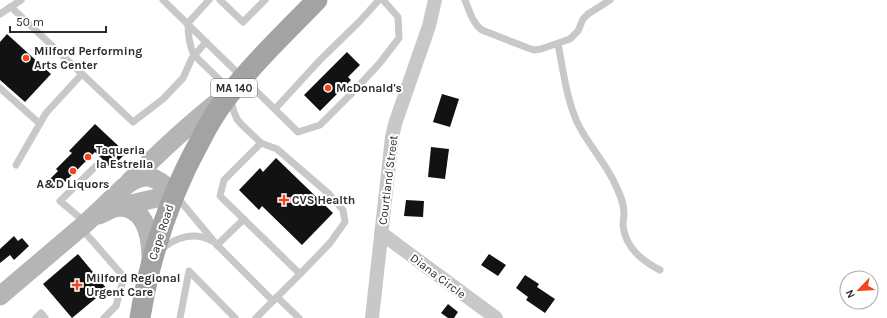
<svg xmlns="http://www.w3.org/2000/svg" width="887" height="318" font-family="Karla,sans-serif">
	<rect width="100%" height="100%" fill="#fff"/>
	<g fill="#121212">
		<path d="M7,34L51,74L25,102L0,80V42Z"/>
		<path d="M347,52L360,65L348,77L351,80L320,111L304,95Z"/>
		<path d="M442,94L459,99L450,127L433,122Z"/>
		<path d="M95,124L126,153L111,168L95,152L59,188L50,179L58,171L56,169L72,153L69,151Z"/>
		<path d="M431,147L449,149L445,179L428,177Z"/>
		<path d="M276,158L333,213L302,245L262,206L259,210L239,190L260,168L263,172Z"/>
		<path d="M406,200L424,201L423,217L404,216Z"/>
		<path d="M14,236L18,241L22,238L29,246L14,260L10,255L0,263V249Z"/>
		<path d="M78,254L107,289L72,318L43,284Z"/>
		<path d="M489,254L506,265L498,276L481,265Z"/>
		<path d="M525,275L539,284L537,287L555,299L545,313L526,300L528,297L516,288Z"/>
		<path d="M448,304L458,312L454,318H448L441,313Z"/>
	</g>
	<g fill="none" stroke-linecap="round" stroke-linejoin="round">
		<g stroke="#c8c8c8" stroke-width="7">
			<path d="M163,0L298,132L320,125L350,95L379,64L399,38L398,17L383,0"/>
			<path d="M209,0L188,23C188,34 189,45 194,55L231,91L232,105L234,112L237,119L241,124L261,143L277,149L329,194L343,210L345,222L330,243L300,274"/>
			<path d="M220,0L243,22L265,0"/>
			<path d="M465,0C469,10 473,24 482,30L528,48L534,50L541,49L570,39L578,31L583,19L588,14L610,0"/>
			<path d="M11,7L133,122L163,99L183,78L192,58L206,42"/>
			<path d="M0,14L21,0"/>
			<path d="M558,44C563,69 567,103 579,126C590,147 607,165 616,186C620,195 624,203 624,213C624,217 623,221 623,225C625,247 642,261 660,270"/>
			<path d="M0,88L39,123"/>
			<path d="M275,109L320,60L359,22L379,0"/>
			<path d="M261,143L224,180L220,196L300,274L277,297"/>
			<path d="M16,165L46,113L82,74"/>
			<path d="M177,197L217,245L273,301"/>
			<path d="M85,222L60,201L97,165"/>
			<path d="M81,228L124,277L116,306L104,318"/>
			<path d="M217,245L244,219"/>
			<path d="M161,250C175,237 195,231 212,241"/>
			<path d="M36,318L41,313L45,318"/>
			<path d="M180,318L189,271L235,318"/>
			<path d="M256,318L277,297L299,318"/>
		</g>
		<g stroke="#c8c8c8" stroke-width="14">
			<path d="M381,233L496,318"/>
			<path d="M372,318L392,137L395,124L429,26L435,0"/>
		</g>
		<g stroke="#b5b5b5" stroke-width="19">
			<path d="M129,182C160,152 190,123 224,97"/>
			<path d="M119,207C147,207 151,238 151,260"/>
			<path d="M99,215L114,208L174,194"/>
			<path d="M0,296L86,223L124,187C145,170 157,176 174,194"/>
		</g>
		<path stroke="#a3a3a3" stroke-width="21" d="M140,318C150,256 169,197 200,141C207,127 215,113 225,100C252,64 286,32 317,0"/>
	</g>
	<g fill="#f4441c" stroke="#fff" stroke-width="1.5">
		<circle cx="26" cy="58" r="4"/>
		<circle cx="328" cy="88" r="4"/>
		<circle cx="88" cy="157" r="4"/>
		<circle cx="73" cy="171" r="4"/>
		<path d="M282 194h4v4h4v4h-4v4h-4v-4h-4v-4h4z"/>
		<path d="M75 279h4v4h4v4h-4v4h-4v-4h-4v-4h4z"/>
	</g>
	<g text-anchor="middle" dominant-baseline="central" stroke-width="4" stroke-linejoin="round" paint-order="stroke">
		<rect fill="#fff" stroke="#6b6b6b" stroke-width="1" x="211" y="79" width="46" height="18" rx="3"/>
		<g font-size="11" font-weight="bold" fill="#2b2b2b">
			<text x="234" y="88">MA 140</text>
		</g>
		<g font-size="12" font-weight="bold" fill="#2b2b2b" stroke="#fff" text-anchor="start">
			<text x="34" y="51">Milford Performing<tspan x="34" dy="14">Arts Center</tspan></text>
			<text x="336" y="88">McDonald's</text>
			<text x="96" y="150">Taqueria<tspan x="96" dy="14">la Estrella</tspan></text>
			<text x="73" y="184" text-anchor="middle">A&amp;D Liquors</text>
			<text x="292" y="200">CVS Health</text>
			<text x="86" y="278">Milford Regional<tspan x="86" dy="14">Urgent Care</tspan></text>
		</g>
		<g font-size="12" fill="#2b2b2b" stroke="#fff">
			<text transform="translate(388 180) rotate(-83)">Courtland Street</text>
			<text transform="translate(161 232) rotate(-72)">Cape Road</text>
			<text transform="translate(438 276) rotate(37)">Diana Circle</text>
		</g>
	</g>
	<g transform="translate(859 290) rotate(245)"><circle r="19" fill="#ffffff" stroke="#aaaaaa"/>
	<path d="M0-3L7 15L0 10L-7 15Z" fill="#f4441c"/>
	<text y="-6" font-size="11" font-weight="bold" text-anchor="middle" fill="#2b2b2b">N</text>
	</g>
	<path d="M10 26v6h96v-6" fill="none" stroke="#2b2b2b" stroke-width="2"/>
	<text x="16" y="26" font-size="12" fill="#2b2b2b" stroke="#ffffff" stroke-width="3" paint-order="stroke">50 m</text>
</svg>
